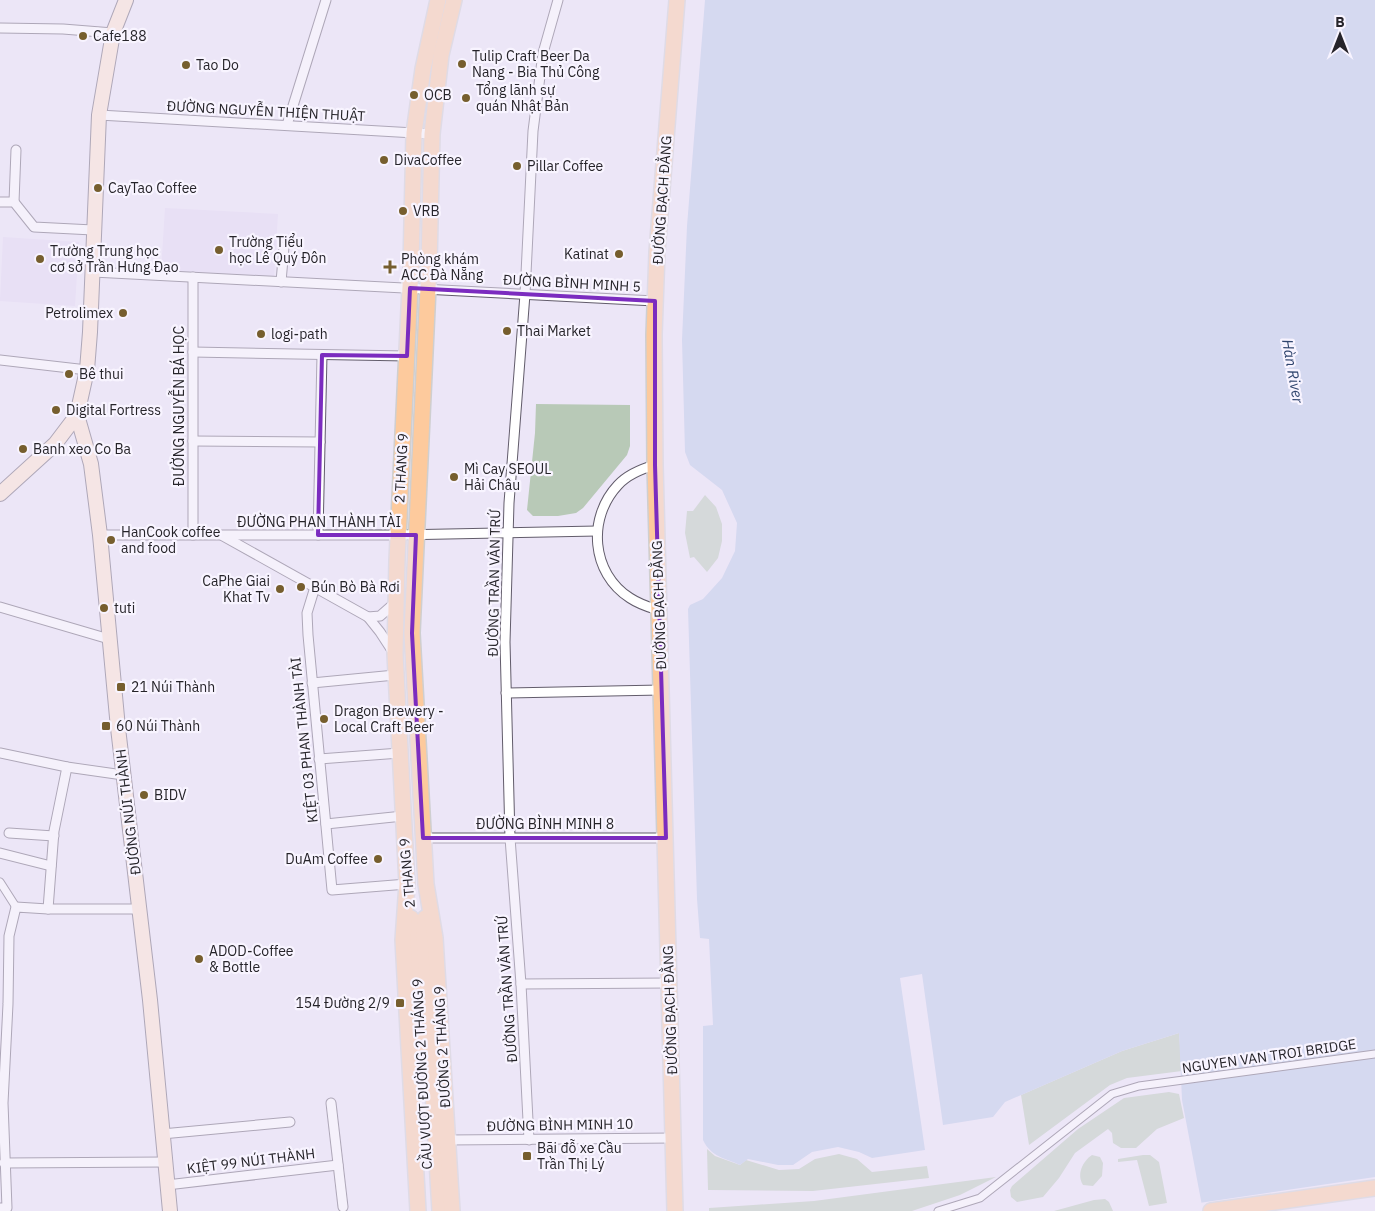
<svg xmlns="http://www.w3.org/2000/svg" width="1375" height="1211" font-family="'IBM Plex Sans',sans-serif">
	<rect width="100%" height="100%" fill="#ece6f7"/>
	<g fill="#e2d9f1">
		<path d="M165,208L278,214L274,278L161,272Z"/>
		<path d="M3,237L79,242L75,306L0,301Z"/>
	</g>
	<g fill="#b8c9b7">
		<path d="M536,404L630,405V446L627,455L583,508L576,513L558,516H533L527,510L535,433Z"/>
		<path d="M705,495L716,507L722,524V541L718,558L707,572L694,557L690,558L685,533L687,511H693Z"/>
		<path d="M1179,1033L1182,1071L1127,1078L1110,1085L1029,1145L1021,1095L1122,1051Z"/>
		<path d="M1169,1092L1179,1094L1184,1118L1157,1129L1136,1148H1121L1113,1143L1112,1133L1108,1129L1075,1153L1059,1178L1043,1197L1017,1202L1011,1197L1010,1190L1012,1186L1078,1129L1124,1098Z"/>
		<path d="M707,1149L715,1156L740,1165L746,1160L779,1170L799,1169L815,1159L839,1154L857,1159L872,1172L927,1166L929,1178L813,1191L708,1190Z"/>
		<path d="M1092,1155L1100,1157L1103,1163L1102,1176L1093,1186L1083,1185C1076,1174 1083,1161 1092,1155Z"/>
		<path d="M1143,1155H1150L1159,1162L1167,1203L1149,1206L1137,1160L1118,1162V1159Z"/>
		<path d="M996,1177L960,1195L912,1211H709V1208L814,1201Z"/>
		<path d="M1105,1199L1109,1202L1113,1211H1054L1094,1200Z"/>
	</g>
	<path fill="#b9c9e6" d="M705,0H1375V1211H1203L1182,1100L1179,1033L1122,1051L1005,1102L993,1117L943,1125L922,974L900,978L925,1150L872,1158L859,1152L838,1147L812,1152L793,1165H778L748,1159L740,1165C725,1158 711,1157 703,1140V1026L713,1025L709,939L700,938L697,899L688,609L690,605L703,599L722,578L735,551L737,523L722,490L690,465L685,452L682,340L687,226Z"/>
	<path fill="#ece6f7" d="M1375,1177V1211H1201L1199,1203Z"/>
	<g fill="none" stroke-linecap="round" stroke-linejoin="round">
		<g stroke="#625c6b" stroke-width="9">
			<g id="pedestrian">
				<path d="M0,882L16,907"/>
				<path d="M938,1211L980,1198L1112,1094L1139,1086L1375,1054"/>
			</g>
		</g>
		<g stroke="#625c6b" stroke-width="11">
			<g id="minor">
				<path d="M0,28L63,29L113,33"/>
				<path d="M99,115L432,134"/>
				<path d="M287,125L326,0"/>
				<path d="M0,202H14L34,227L93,230"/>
				<path d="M14,202L16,150"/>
				<path d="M93,272L655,301"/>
				<path d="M281,282L284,247"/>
				<path d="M193,352L407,356"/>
				<path d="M0,360L87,370"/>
				<path d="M193,441L320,442"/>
				<path d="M655,465C641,469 628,474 618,485C587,518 591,573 630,598C639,604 648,607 658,610"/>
				<path d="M100,535H398L597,531"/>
				<path d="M193,535V277"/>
				<path d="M318,535L322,355"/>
				<path d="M223,536L368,617L380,632L393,652"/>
				<path d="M315,587L307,613L308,635L332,890L407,884"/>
				<path d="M0,607L109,639"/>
				<path d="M368,617L380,616L396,602"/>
				<path d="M312,683L395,675"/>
				<path d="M506,693L661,690"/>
				<path d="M0,753L67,767L123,775"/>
				<path d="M319,759L400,753"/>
				<path d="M326,824L403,816"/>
				<path d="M9,833L54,836"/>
				<path d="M423,838H666"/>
				<path d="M0,853L51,866"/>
				<path d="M48,909L54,831L67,767"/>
				<path d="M521,984L669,983"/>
				<path d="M331,1103L343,1207"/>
				<path d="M162,1134L290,1122"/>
				<path d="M447,1140L673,1138"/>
				<path d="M529,1140L521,984L510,838L505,642L509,503L525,294L533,131L543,53L558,0"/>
				<path d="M4,1163L165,1162"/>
				<path d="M167,1185L338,1165"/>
				<path d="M0,1208H7L3,1103L8,1004L9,936L16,907L48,909H139"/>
			</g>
		</g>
		<g stroke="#625c6b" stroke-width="16">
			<g id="secondary">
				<path d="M77,415L91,464L100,535L118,728L150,1000L170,1211"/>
				<path d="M0,494L55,444L77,415L87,370L90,332L99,115L113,33L126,0"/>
			</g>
		</g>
		<g stroke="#cfcfd0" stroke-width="18">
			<g id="primary">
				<path d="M411,918L420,1052"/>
				<path d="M425,918L424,937L440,1211"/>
				<path d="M418,1211L403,940L407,884L395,654L397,560L411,266L414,133L423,69L438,0"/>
				<path d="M452,1211L435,938L426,884L412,633L429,266L432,134L441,55L454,0"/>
				<path d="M675,1211L655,465L654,335L657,252L677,0"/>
				<path d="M1211,1211L1375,1188"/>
			</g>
		</g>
		<use href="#pedestrian" stroke="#fff" stroke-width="7"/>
		<use href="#minor" stroke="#fff" stroke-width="9"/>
		<use href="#secondary" stroke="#fee4ce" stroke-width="14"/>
		<use href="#primary" stroke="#fdca9d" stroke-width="15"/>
	</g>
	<path d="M0 0H1375V1211H0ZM410,288L655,301V465L666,838H423L412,633L416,535H318L322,355L407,356Z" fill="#ece6f7" fill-opacity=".55" fill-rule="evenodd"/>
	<path fill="none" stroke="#7b2cbf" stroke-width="4" stroke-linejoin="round" d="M410,288L655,301V465L666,838H423L412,633L416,535H318L322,355L407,356Z"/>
	<g fill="#765e2e" stroke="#f8f4ff" stroke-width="2">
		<circle cx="83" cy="36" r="5"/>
		<circle cx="462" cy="64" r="5"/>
		<circle cx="186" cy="65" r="5"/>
		<circle cx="414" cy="95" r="5"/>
		<circle cx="466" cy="98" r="5"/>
		<circle cx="384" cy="160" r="5"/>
		<circle cx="517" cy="166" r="5"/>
		<circle cx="98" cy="188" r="5"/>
		<circle cx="403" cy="211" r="5"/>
		<circle cx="219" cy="250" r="5"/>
		<circle cx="619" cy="254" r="5"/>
		<circle cx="40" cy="259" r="5"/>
		<path d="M387.5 259.5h5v5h5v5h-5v5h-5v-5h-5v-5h5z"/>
		<circle cx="123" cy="313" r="5"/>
		<circle cx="507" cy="331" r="5"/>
		<circle cx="261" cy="334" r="5"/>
		<circle cx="69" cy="374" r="5"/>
		<circle cx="56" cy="410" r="5"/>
		<circle cx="23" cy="449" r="5"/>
		<circle cx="454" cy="477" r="5"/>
		<circle cx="111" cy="540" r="5"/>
		<circle cx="301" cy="587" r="5"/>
		<circle cx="280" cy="589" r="5"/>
		<circle cx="104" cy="608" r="5"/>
		<rect x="116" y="682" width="10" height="10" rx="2.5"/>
		<circle cx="324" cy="719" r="5"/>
		<rect x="101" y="721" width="10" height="10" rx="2.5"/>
		<circle cx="144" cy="795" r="5"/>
		<circle cx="378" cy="859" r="5"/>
		<circle cx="199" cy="959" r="5"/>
		<rect x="395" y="998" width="10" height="10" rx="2.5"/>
		<rect x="522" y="1151" width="10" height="10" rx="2.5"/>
	</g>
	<g text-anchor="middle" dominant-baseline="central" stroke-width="4.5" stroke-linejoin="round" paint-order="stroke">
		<g font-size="14" fill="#26242a" stroke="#f8f4ff" text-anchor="start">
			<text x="93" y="36">Cafe188</text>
			<text x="472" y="56">Tulip Craft Beer Da<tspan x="472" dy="16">Nang - Bia Thủ Công</tspan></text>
			<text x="196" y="65">Tao Do</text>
			<text x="476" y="90">Tổng lãnh sự<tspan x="476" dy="16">quán Nhật Bản</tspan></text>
			<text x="424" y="95">OCB</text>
			<text x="394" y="160">DivaCoffee</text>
			<text x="527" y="166">Pillar Coffee</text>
			<text x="108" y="188">CayTao Coffee</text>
			<text x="413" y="211">VRB</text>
			<text x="229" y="242">Trường Tiểu<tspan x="229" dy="16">học Lê Quý Đôn</tspan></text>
			<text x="50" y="251">Trường Trung học<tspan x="50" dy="16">cơ sở Trần Hưng Đạo</tspan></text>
			<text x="609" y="254" text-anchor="end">Katinat</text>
			<text x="401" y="259">Phòng khám<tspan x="401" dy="16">ACC Đà Nẵng</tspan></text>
			<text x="113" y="313" text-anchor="end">Petrolimex</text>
			<text x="517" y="331">Thai Market</text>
			<text x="271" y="334">logi-path</text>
			<text x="79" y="374">Bê thui</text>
			<text x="66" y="410">Digital Fortress</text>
			<text x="33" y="449">Banh xeo Co Ba</text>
			<text x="464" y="469">Mì Cay SEOUL<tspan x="464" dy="16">Hải Châu</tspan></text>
			<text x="121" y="532">HanCook coffee<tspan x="121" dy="16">and food</tspan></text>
			<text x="270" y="581" text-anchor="end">CaPhe Giai<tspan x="270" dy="16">Khat Tv</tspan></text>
			<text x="311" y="587">Bún Bò Bà Rơi</text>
			<text x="114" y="608">tuti</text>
			<text x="131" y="687">21 Núi Thành</text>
			<text x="334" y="711">Dragon Brewery -<tspan x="334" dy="16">Local Craft Beer</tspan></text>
			<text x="116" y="726">60 Núi Thành</text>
			<text x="154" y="795">BIDV</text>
			<text x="368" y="859" text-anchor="end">DuAm Coffee</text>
			<text x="209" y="951">ADOD-Coffee<tspan x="209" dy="16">&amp; Bottle</tspan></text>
			<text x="390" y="1003" text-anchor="end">154 Đường 2/9</text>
			<text x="537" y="1148">Bãi đỗ xe Cầu<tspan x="537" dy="16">Trần Thị Lý</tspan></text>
		</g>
		<g font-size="14" fill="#26242a" stroke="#f8f4ff">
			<text transform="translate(266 111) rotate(3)">ĐƯỜNG NGUYỄN THIỆN THUẬT</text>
			<text transform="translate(662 200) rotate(-86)">ĐƯỜNG BẠCH ĐẰNG</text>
			<text transform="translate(572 283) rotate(3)">ĐƯỜNG BÌNH MINH 5</text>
			<text transform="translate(179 406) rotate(-90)">ĐƯỜNG NGUYỄN BÁ HỌC</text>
			<text transform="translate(401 468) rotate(-87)">2 THANG 9</text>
			<text x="319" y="522">ĐƯỜNG PHAN THÀNH TÀI</text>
			<text transform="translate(494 583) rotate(-89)">ĐƯỜNG TRẦN VĂN TRỨ</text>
			<text transform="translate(659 605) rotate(-92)">ĐƯỜNG BẠCH ĐẰNG</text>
			<text transform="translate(304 740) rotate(-96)">KIỆT 03 PHAN THÀNH TÀI</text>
			<text transform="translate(128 812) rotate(-97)">ĐƯỜNG NÚI THÀNH</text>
			<text x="545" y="824">ĐƯỜNG BÌNH MINH 8</text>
			<text transform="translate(407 873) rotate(-95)">2 THANG 9</text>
			<text transform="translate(507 989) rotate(-94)">ĐƯỜNG TRẦN VĂN TRỨ</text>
			<text transform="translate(670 1010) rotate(-92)">ĐƯỜNG BẠCH ĐẰNG</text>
			<text transform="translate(442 1047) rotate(-93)">ĐƯỜNG 2 THÁNG 9</text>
			<text transform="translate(1269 1056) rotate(-8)">NGUYEN VAN TROI BRIDGE</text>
			<text transform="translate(422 1074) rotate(-93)">CẦU VƯỢT ĐƯỜNG 2 THÁNG 9</text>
			<text transform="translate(560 1125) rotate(-1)">ĐƯỜNG BÌNH MINH 10</text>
			<text transform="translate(251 1161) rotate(-7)">KIỆT 99 NÚI THÀNH</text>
		</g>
		<g font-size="15" font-style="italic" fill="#30456e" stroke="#f8f4ff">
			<text transform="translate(1293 371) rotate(80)">Hàn River</text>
		</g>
	</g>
	<g transform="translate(1340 35)" stroke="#f8f4ff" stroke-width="4" paint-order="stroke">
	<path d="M0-4L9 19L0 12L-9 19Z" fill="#26242a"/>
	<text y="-8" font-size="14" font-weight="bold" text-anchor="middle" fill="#26242a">B</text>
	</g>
</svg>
